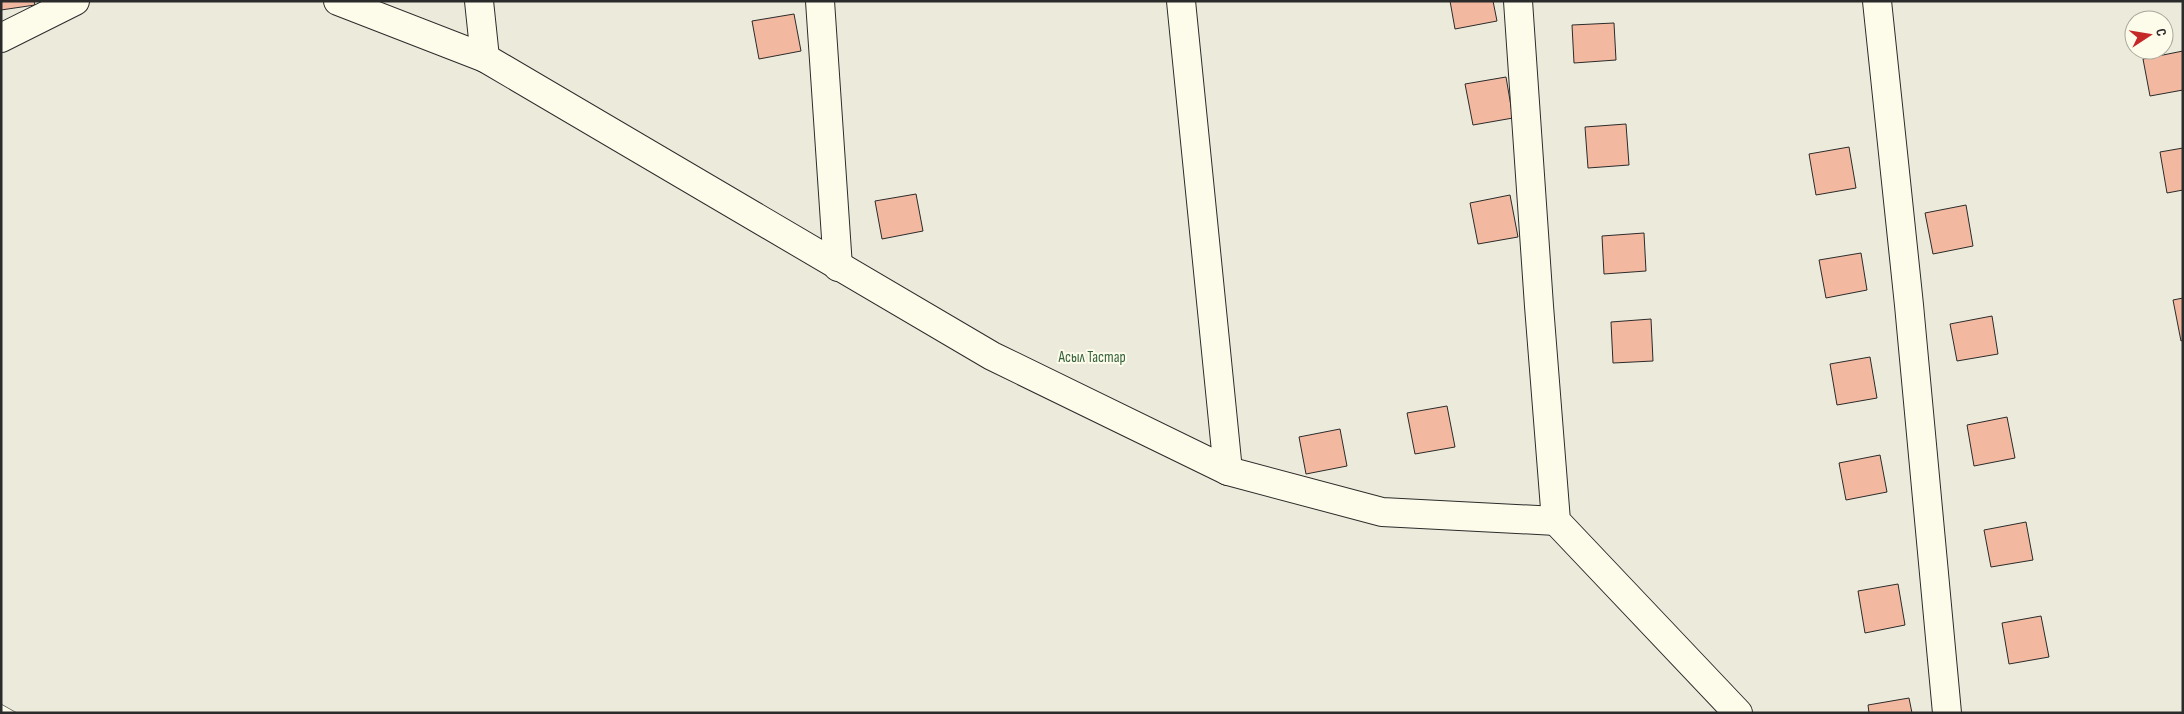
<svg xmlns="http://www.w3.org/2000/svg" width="2184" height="714" font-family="'Sofia Sans Condensed',sans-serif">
	<rect width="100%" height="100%" fill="#fdfbea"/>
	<path fill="#ecebdb" stroke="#74746e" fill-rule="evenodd" d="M1,1H2183V713H17L1,704ZM2134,20H2164V50H2134Z"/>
	<g fill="#f2b8a0" stroke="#2b2b2b">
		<path d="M1,1H34L35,5L1,10Z"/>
		<path d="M1450,1H1493L1497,21L1455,29Z"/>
		<path d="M794,14L801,51L759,59L752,21Z"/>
		<path d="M1614,23L1616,60L1574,63L1572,25Z"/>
		<path d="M2183,51V90L2150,96L2143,59Z"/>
		<path d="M1506,77L1513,118L1473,125L1465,84Z"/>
		<path d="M1626,124L1629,165L1588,168L1585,127Z"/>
		<path d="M1849,147L1856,188L1816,195L1809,154Z"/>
		<path d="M2183,148V190L2167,193L2160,152Z"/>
		<path d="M916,194L923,231L882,239L875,201Z"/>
		<path d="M1510,195L1518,237L1478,244L1470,203Z"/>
		<path d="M1966,205L1973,246L1933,254L1925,213Z"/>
		<path d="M1644,233L1646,271L1604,274L1602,236Z"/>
		<path d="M1861,253L1867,290L1826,298L1819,260Z"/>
		<path d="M2183,298V340L2181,341L2173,300Z"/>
		<path d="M1992,316L1998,354L1957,361L1950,324Z"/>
		<path d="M1651,319L1653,361L1613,363L1611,322Z"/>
		<path d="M1870,357L1877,398L1837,405L1830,364Z"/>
		<path d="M1447,406L1455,447L1415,454L1407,413Z"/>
		<path d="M2007,417L2015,458L1974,466L1967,425Z"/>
		<path d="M1340,429L1347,466L1306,474L1299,437Z"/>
		<path d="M1880,455L1887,492L1846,500L1839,463Z"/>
		<path d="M2026,522L2033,560L1991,567L1984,530Z"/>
		<path d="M1898,584L1905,625L1865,633L1858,591Z"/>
		<path d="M2041,616L2049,657L2009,664L2002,623Z"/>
		<path d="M1909,698L1912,713H1869L1868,705Z"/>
	</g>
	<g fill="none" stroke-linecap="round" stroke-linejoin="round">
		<g stroke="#2b2b2b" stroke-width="30">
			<g id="street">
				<path d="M338,1L485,58L992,356L1228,471L1181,1"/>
				<path d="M479,1L485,58"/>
				<path d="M820,1L838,267"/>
				<path d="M1518,1L1539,306L1556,521L1738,713"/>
				<path d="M1877,1L1909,305L1947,713"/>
				<path d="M1,38L75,1"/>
				<path d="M1228,471L1382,512L1556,521"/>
			</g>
		</g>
		<use href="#street" stroke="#fdfbea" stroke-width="28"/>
	</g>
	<g text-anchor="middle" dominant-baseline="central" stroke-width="4" stroke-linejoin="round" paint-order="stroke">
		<g font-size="15" fill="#34623c" stroke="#fdfbea">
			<text x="1092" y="357">Асыл Тастар</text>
		</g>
	</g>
	<rect width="2184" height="714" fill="none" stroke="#2b2b2b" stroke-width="5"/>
	<g transform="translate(2149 35) rotate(78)"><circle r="24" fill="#fdfbea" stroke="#a9a89e"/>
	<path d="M0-4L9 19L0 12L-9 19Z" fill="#c62828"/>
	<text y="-8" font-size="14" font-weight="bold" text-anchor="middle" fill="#2b2b2b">С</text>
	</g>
</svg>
